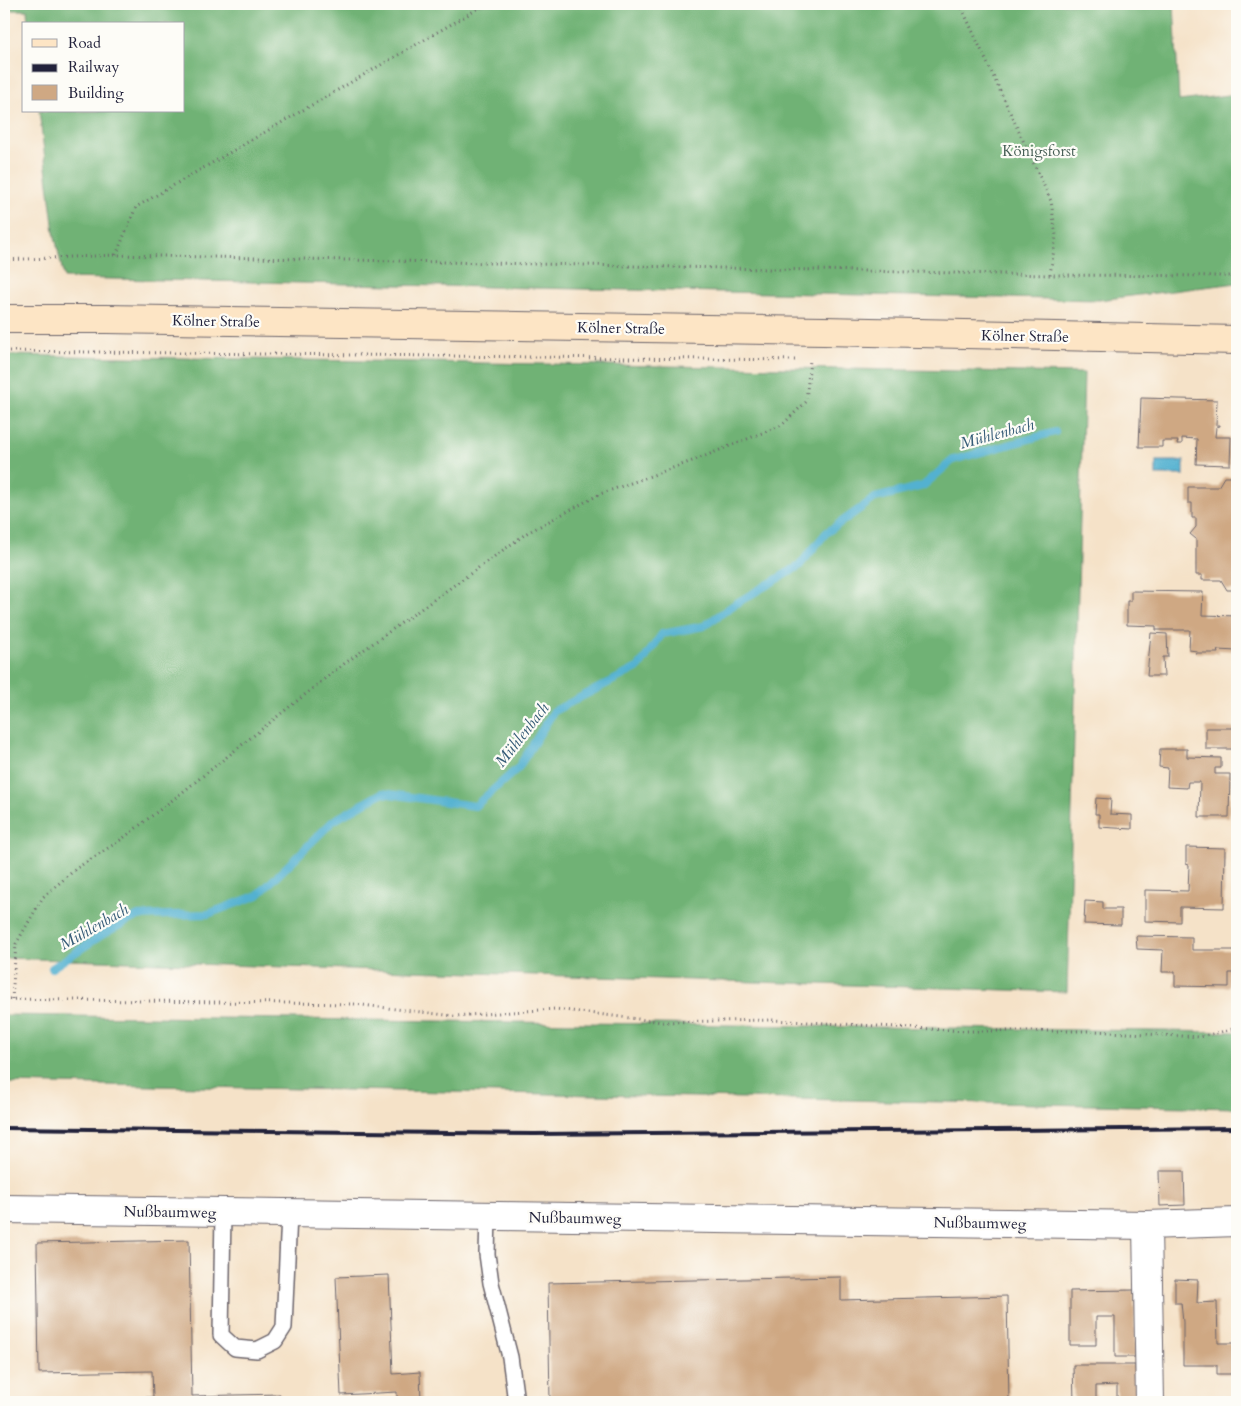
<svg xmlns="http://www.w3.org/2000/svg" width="1241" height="1406" font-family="Cardo,serif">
	<rect width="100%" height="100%" fill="#fdfcf7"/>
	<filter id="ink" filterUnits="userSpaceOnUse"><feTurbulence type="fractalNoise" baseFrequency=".02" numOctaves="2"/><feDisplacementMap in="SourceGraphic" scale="10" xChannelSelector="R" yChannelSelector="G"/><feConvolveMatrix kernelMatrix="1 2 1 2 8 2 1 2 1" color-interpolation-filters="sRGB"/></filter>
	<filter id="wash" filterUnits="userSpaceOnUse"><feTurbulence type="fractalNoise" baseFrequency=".0096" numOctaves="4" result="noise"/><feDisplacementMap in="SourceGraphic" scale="20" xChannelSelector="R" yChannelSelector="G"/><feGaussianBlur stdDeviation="1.12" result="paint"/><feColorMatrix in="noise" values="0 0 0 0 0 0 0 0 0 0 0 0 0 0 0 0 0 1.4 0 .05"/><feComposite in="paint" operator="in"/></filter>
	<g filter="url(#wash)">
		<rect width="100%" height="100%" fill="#f5e2c8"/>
		<g fill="#70b275" stroke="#496a58">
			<path d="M4,4H1174L1179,101L1237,94V283L1099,300L64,278L54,232L39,111H184V24H28L27,10H4Z"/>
			<path d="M4,355L1084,373L1067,992L4,958Z"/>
			<path d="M4,1015L1237,1032V1108L4,1083Z"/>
		</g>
		<rect fill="#52b1d0" stroke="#3a6a86" x="1156" y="461" width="28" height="14"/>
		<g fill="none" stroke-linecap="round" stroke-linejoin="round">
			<path stroke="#52b1d0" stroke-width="8" d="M52,968L105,933L138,916L208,914L258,895L333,821L382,793L475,806L518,768L554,711L639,667L662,634L704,626L735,604L799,566L826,533L875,498L923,486L953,460L1055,432"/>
		</g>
		<g id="blocks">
			<g fill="#cfa883">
				<path d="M1141,398L1217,400L1216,425H1220V426L1216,427L1215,437H1231L1230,465L1196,464L1197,439L1182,438V444H1177L1178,441H1162V447H1139Z"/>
				<path d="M1224,477H1234L1237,482V503H1235V518H1236V549H1237V590H1227L1221,580H1202V575H1196V539L1190,534L1196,527V518H1192V503H1188V487H1218Z"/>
				<path d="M1131,591L1203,592L1202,615L1237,616V651L1217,650L1218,653H1196L1197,651L1189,650L1190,630H1156V626L1127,625V601H1131Z"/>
				<path d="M1151,633L1167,634L1168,657H1163L1164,676H1147Z"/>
				<rect x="1206" y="728" width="31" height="21"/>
				<path d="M1160,749H1187V757L1221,758V768H1215V774H1230L1229,817H1199L1200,782H1188L1187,788L1167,787L1168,768L1159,767Z"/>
				<path d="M1096,798L1111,799L1110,814L1132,815V829L1099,827V814H1095Z"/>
				<path d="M1186,847L1225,848L1224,908L1180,907V922L1145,921V890L1188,891L1189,865L1186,864Z"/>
				<path d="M1085,901L1103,902V909H1121V925L1084,924Z"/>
				<path d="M1136,936L1192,937V950H1234V973H1229V987L1175,986V972H1162L1163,950L1137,949Z"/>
				<path d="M1159,1171H1184L1185,1205L1160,1206Z"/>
				<path d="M189,1240L192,1396L280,1394V1402H46V1401L153,1397L152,1371L39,1373L37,1243Z"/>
				<path d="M389,1275L393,1374L420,1372L421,1402H397V1392L341,1395L336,1277Z"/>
				<path d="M841,1277V1300L1007,1296L1009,1402H550L548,1283Z"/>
				<path d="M1175,1279L1198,1280L1197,1303L1217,1302L1218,1343H1237V1374H1217V1365H1183V1322L1181,1303H1175Z"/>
				<path d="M1134,1290L1135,1357H1115V1317H1096V1345H1070V1291Z"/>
				<path d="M1073,1365H1135L1136,1402H1117V1385L1096,1386V1402H1074Z"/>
			</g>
		</g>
	</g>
	<g filter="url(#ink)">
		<use href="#blocks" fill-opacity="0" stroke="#6c656c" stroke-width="1"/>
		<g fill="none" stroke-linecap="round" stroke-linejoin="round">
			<g stroke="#6c656c" stroke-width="18">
				<g id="service">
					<path d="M223,1213L221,1335L235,1348L257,1350L275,1341L284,1327L289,1214"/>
					<path d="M488,1216L487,1254L491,1283L510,1357L516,1402"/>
				</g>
			</g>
			<g stroke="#6c656c" stroke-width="30">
				<g id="minor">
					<path d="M4,1209L1147,1225L1237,1222"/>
					<path d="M1147,1225L1150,1402"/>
				</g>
			</g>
			<g stroke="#6c656c" stroke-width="30">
				<path id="secondary" d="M4,319H106L823,331L1237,340"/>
			</g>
			<g stroke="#6c656c" stroke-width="3" stroke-dasharray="1 4" stroke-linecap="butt">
				<path d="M960,4L1051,201L1056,236L1050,275"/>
				<path d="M116,255L136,207L486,4"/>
				<path d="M4,260L116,255L1050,275L1237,276"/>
				<path d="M4,351L798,360"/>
				<path d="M4,999L354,1004L454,1016L555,1009L663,1022L772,1020L966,1031H1092L1200,1037L1237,1028"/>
				<path d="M12,999L16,944L43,897L77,868L122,839L184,791L337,669L527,533L600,494L695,460L782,425L806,402L810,360"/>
			</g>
			<use href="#service" stroke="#fff" stroke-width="15"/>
			<use href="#minor" stroke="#fff" stroke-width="28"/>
			<use href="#secondary" stroke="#fde5c5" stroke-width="28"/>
			<path stroke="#22223b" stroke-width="4" d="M4,1128L534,1134L1237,1128"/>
		</g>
	</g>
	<g text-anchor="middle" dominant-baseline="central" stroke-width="4.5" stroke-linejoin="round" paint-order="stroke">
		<g font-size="15" fill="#475f56" stroke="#fdfcf7">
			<text x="1039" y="151">Königsforst</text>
		</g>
		<g font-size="15" fill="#22223b" stroke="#fdfcf7">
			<text transform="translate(216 321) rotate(1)">Kölner Straße</text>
			<text transform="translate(621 328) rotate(1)">Kölner Straße</text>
			<text transform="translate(1025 336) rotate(1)">Kölner Straße</text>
			<text transform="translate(170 1212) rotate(1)">Nußbaumweg</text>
			<text transform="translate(575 1218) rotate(1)">Nußbaumweg</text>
			<text transform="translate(980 1223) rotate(1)">Nußbaumweg</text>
		</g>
		<g font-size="16" font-style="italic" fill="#355b77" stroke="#fdfcf7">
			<text transform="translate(997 434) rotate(-15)">Mühlenbach</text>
			<text transform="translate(522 735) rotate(-52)">Mühlenbach</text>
			<text transform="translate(94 927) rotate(-30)">Mühlenbach</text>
		</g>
	</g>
	<rect width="1241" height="1406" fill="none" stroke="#fdfcf7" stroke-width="20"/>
	<rect x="22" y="22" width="162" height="90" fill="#fdfcf7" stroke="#a5a5ac"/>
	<rect x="32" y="39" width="25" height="8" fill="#fde5c5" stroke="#a5a5ac"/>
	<text x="68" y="48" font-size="15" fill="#22223b">Road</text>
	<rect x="32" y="64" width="25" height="8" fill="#22223b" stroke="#a5a5ac"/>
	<text x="68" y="72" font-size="15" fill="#22223b">Railway</text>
	<rect x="32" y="85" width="25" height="15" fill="#cfa883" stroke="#a5a5ac"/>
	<text x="68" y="98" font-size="15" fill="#22223b">Building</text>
</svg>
